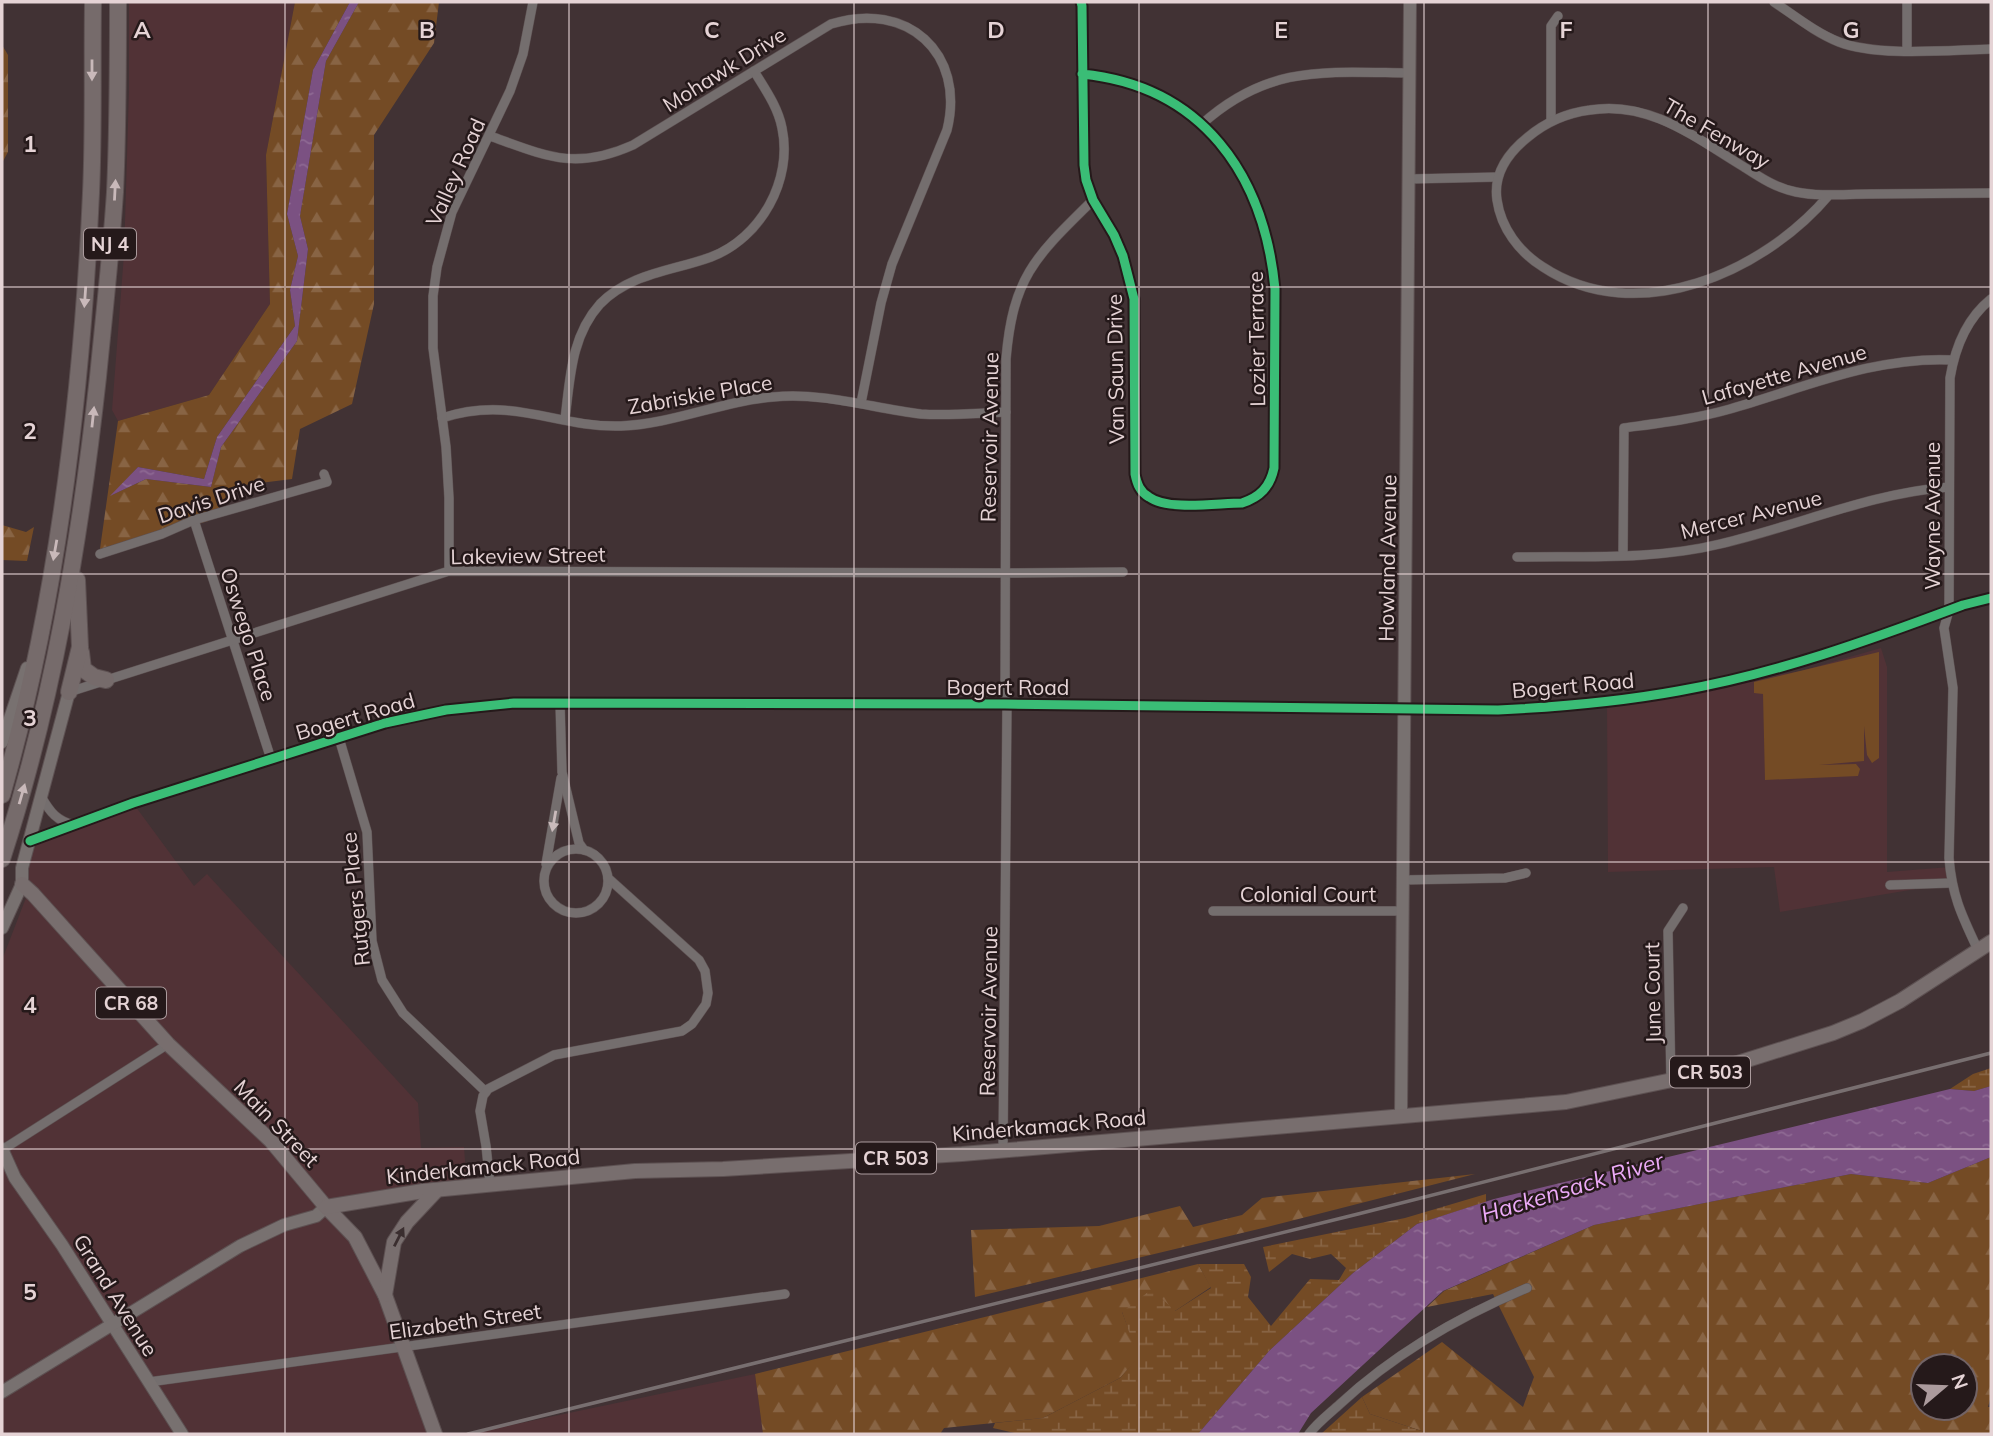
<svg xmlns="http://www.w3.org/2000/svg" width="1993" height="1436" font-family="Mulish,sans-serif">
	<defs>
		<pattern id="forest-firs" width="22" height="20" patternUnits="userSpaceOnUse" patternTransform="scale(1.75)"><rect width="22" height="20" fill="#744b25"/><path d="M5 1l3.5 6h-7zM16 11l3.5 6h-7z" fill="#886444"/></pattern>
		<pattern id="wetland-marsh" width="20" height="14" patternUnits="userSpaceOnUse" patternTransform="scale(1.75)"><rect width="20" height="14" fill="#744b25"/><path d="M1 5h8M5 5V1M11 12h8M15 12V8" fill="none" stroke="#886444"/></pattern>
		<pattern id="water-ripples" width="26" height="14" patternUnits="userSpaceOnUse" patternTransform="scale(1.75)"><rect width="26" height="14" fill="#7b5182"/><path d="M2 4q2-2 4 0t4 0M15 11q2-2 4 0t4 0" fill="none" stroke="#8e6993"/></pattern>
	</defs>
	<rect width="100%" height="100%" fill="#413234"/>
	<g fill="#513236">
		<path d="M129,2H295L266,155L270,304L209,395L118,421L112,410L124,254L129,91Z"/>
		<path d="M1881,648L1887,667V872L1950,867L1951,883L1780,912L1774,867L1608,872L1607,702L1801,671Z"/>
		<path d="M133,803L194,886L207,874L418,1103L421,1148L464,1147L467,1187L327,1207L355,1237L435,1434H2V960L29,890L22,884L30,841Z"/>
		<path d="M755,1374L763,1434H469Z"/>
	</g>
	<path fill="#744b25" d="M1879,652V758L1872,763L1867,755L1864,726V761L1819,765L1856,764L1860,769L1858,776L1765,780L1763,694L1754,693V682Z"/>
	<g fill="url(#forest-firs)" fill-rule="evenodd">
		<path d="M295,2H350L313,70L287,214L298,256L290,290L295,326L217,437L204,479L138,467L112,495L146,479L211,487L221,447L297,341L308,249L300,216L326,61L359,2H439L434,43L374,135V304L352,404L300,429L292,479L236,486L208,521L99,556L118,421L209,395L270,304L266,155Z"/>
		<path d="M2,45L8,55V152L2,163Z"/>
		<path d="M2,525L26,532L34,527L27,561L2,560Z"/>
		<path d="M1991,1157V1396L1988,1407H1991V1434H1431L1370,1414L1362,1397L1442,1342L1523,1407L1534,1377L1493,1294L1427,1307L1444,1291L1594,1225L1851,1174L1928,1183ZM1923,1366H1965V1408H1923Z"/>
		<path d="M1475,1174L1267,1227L975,1297L971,1230L1099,1226L1180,1206L1193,1227L1242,1215L1262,1198Z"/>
		<path d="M1198,1264L1211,1287L1175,1311L1122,1312L1139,1357L1120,1378L1043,1418L944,1428L940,1434H763L755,1374Z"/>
	</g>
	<g fill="url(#wetland-marsh)">
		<path d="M1991,1068V1086L1974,1091L1950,1089L1973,1074Z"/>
		<path d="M1486,1194V1202L1417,1224L1353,1273L1269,1351L1198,1434H1019L993,1428L995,1423L1043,1418L1120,1378L1138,1357L1122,1312L1152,1289L1175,1311L1211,1288L1198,1264H1244L1251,1277L1248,1297L1271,1326L1310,1279L1339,1280L1346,1268L1331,1254L1310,1259L1292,1254L1269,1272L1263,1247L1405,1218Z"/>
		<path d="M1362,1397L1370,1414L1431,1434H1321Z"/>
	</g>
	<g fill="url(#water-ripples)">
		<path d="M350,2H359L326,61L300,216L308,249L297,341L221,447L211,487L146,479L110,496L138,467L204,479L217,437L295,326L290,290L298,256L287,214L313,70Z"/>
		<path d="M1991,1086V1157L1928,1183L1851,1174L1594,1225L1443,1291L1311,1413L1298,1434H1198L1269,1351L1353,1273L1417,1224L1494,1199L1950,1089L1974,1091Z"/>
	</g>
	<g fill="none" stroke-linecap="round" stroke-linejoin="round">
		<g stroke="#5d5152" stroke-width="10">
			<g id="street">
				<path d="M1081,2L1082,6L1084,165L1086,180L1093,200L1114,235L1123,256L1134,299L1135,474C1137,484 1140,492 1149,497C1168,511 1218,503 1242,503C1260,497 1270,487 1274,468L1275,289C1264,174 1202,86 1082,74"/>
				<path d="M1774,2C1795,16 1816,33 1839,42C1878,57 1948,50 1991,49"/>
				<path d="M1907,50V2"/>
				<path d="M1551,121V26L1558,16"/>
				<path d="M1202,124C1269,64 1326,72 1410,73"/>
				<path d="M490,136C546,156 575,171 633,145L831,24C907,0 966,53 947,130L892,264L881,303L861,403"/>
				<path d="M1409,179L1498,177"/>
				<path d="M1829,195C1764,272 1637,329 1543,267C1519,252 1501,228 1497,200C1493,173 1508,153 1528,137C1546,122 1567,113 1590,110C1649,100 1696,138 1744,167C1761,178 1776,188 1796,192C1820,197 1845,194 1870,194C1910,194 1951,193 1991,193"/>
				<path d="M442,418C513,395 555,428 621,426C673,424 722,401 773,397C824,392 871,408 921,414C948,416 978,413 1006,412"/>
				<path d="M565,419C570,379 571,336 600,304C630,273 673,271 711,257C761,238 793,180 782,128C778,107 765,89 754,71"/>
				<path d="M194,520L271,759"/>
				<path d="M100,554L162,534L194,520L327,482L324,474"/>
				<path d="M1623,555L1624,428C1660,423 1695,419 1730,409C1804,388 1874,356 1953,360"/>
				<path d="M1517,557C1585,556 1655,560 1720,544C1797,526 1870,493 1949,487"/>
				<path d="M449,571V498L446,447L433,348V296L437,267L452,212L510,91L523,54L533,2"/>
				<path d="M69,692L449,571L1005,573L1123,572"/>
				<path d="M560,703L562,772L579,843L584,850"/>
				<path d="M1005,704L1006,359C1013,276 1036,256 1093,200"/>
				<path d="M339,738L367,832L372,941L382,980L403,1013L486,1092"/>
				<path d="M42,798C50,812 57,821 74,825"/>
				<path d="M30,841L133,803L385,723L446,710L514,703L1005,704L1498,710C1558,707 1618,702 1678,691C1776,674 1870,640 1963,605L1991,598"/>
				<circle cx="576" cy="881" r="32"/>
				<path d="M546,864L561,778"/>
				<path d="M1403,880L1505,878L1526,873"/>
				<path d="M1890,885L1951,883"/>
				<path d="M1213,911H1403"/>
				<path d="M1978,950C1962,916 1952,896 1949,858L1953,688L1944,628L1949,610L1950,378C1955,348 1966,319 1991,299"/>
				<path d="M1671,1082L1668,931L1683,908"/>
				<path d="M1003,1149L1007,704"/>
				<path d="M2,1150L168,1044"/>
				<path d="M490,1184L486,1146L480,1111L483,1096L488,1089L554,1055L682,1031L692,1024L706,1004L708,993L705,971L699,960L608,878"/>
				<path d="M149,1382L785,1294"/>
				<path d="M1309,1434C1317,1423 1329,1414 1340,1404C1395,1353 1458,1317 1527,1288"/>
			</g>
		</g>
		<g stroke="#5d5152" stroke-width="14">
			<g id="secondary">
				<path d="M2,742L27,668"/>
				<path d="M2,928L22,884V868L69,692"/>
				<path d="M1401,1115L1410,2"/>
				<path d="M2,1149L15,1178L62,1245L182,1434"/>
				<path d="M2,1392L240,1246L284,1225L316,1216L326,1207"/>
			</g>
		</g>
		<g stroke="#5d5152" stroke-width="16">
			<g id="primary">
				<path d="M22,884L33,894L168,1044L271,1141L326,1207L355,1237L385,1295L435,1434"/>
				<path d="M326,1207L423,1191L635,1171L723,1169L962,1154L1566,1102L1706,1073L1833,1033L1862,1021L1900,1001L1991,942"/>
				<path d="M385,1295L394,1242L407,1222L437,1190"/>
			</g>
		</g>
		<g stroke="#5d5152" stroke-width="18">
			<g id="highway">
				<path d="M81,652L83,669L94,677L106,680"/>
				<path d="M69,692L80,647L77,580"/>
				<path d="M2,795C58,600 82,395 91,193C94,129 92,65 93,2"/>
				<path d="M2,859C53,702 80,541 98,377C104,316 111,254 115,192C118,129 118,65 118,2"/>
			</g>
		</g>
		<use href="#street" stroke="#746e6e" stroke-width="9"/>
		<use href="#secondary" stroke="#787170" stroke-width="12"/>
		<use href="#primary" stroke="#786e6e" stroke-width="14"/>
		<use href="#highway" stroke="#766b6b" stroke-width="16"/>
		<path stroke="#786f70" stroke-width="3.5" d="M468,1434L1358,1214L1991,1053"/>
		<g stroke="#25191a" stroke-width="13">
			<g id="cycleway">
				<path d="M1081,2L1082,6L1084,165L1086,180L1093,200L1114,235L1123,256L1134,299L1135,474C1137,484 1140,492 1149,497C1168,511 1218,503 1242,503C1260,497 1270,487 1274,468L1275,289C1264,174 1202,86 1082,74"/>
				<path d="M30,841L133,803L385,723L446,710L514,703L1005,704L1498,710C1558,707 1618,702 1678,691C1776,674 1870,640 1963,605L1991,598"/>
			</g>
		</g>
		<use href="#cycleway" stroke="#3abd76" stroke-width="9"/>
	</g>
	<defs><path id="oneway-solid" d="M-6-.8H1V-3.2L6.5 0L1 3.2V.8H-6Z" transform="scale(1.75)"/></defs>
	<g fill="#c9b9ba">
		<use href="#oneway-solid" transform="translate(92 70) rotate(90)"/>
		<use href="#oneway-solid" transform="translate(115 190) rotate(-87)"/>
		<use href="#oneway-solid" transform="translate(85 297) rotate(94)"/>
		<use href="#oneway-solid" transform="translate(93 417) rotate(-84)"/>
		<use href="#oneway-solid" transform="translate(55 550) rotate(100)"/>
		<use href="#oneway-solid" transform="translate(22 794) rotate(-74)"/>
	</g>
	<use fill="#c9babb" href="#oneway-solid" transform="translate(554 821) rotate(100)"/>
	<use fill="#3a2e2f" href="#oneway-solid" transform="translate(399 1237) rotate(-63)"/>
	<path fill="none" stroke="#e5d3d5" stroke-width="2" stroke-opacity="0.55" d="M285,2V1434M569,2V1434M854,2V1434M1139,2V1434M1424,2V1434M1708,2V1434M2,287H1991M2,574H1991M2,862H1991M2,1149H1991"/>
	<g text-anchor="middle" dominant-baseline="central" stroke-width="5" stroke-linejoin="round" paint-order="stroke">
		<g fill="#25191a" stroke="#ab9b9d" stroke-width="2">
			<rect x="84" y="228.5" width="52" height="31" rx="5"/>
			<rect x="96" y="987.5" width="70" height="31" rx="5"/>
			<rect x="1670" y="1056.5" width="80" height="31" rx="5"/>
			<rect x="856" y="1142.5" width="80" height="31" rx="5"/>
		</g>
		<g font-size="19" font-weight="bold" fill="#e5d3d5">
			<text x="110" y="244">NJ 4</text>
			<text x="131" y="1003">CR 68</text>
			<text x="1710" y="1072">CR 503</text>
			<text x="896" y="1158">CR 503</text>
		</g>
		<g font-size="21" fill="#e5d3d5" stroke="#25191a">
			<text transform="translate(724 69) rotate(-32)">Mohawk Drive</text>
			<text transform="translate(1717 133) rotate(30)">The Fenway</text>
			<text transform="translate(455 172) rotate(-66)">Valley Road</text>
			<text transform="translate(1256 339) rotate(-91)">Lozier Terrace</text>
			<text transform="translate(1115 369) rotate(-91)">Van Saun Drive</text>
			<text transform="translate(1784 374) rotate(-16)">Lafayette Avenue</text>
			<text transform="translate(700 394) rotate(-10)">Zabriskie Place</text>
			<text transform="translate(989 437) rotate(-89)">Reservoir Avenue</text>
			<text transform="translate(211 499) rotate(-18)">Davis Drive</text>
			<text transform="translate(1751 514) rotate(-14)">Mercer Avenue</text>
			<text transform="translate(1932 516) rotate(-90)">Wayne Avenue</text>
			<text transform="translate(528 555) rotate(-1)">Lakeview Street</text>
			<text transform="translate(1387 558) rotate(-89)">Howland Avenue</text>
			<text transform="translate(249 634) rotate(72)">Oswego Place</text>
			<text transform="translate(1573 685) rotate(-5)">Bogert Road</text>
			<text x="1008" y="687">Bogert Road</text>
			<text transform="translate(355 716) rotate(-16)">Bogert Road</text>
			<text x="1308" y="894">Colonial Court</text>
			<text transform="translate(355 899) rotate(-96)">Rutgers Place</text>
			<text transform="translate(1652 993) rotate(-91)">June Court</text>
			<text transform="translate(988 1011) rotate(-89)">Reservoir Avenue</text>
			<text transform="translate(277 1123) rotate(46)">Main Street</text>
			<text transform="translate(1049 1125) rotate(-5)">Kinderkamack Road</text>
			<text transform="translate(483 1166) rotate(-6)">Kinderkamack Road</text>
			<text transform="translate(116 1295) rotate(58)">Grand Avenue</text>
			<text transform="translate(465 1321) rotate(-8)">Elizabeth Street</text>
		</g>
		<g font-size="23" font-style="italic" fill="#ecaaf8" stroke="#25191a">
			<text transform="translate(1572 1187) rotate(-17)">Hackensack River</text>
		</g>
	</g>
	<g font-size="23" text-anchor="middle" font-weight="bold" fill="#e5d3d5" stroke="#25191a" stroke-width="5" stroke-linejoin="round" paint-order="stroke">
		<text x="142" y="38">A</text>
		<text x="427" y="38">B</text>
		<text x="712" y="38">C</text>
		<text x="996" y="38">D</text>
		<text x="1281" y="38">E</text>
		<text x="1566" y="38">F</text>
		<text x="1851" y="38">G</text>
		<text x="30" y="152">1</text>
		<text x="30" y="439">2</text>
		<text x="30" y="726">3</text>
		<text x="30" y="1013">4</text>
		<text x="30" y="1300">5</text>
	</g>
	<rect width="1993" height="1436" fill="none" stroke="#e5d3d5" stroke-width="7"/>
	<g transform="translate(1944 1387) rotate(71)"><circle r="33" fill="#25191a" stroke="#726365" stroke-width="2"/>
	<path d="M0-5L12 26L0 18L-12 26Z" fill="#ac9b9d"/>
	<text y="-10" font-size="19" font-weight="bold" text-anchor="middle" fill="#e5d3d5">N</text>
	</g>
</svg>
